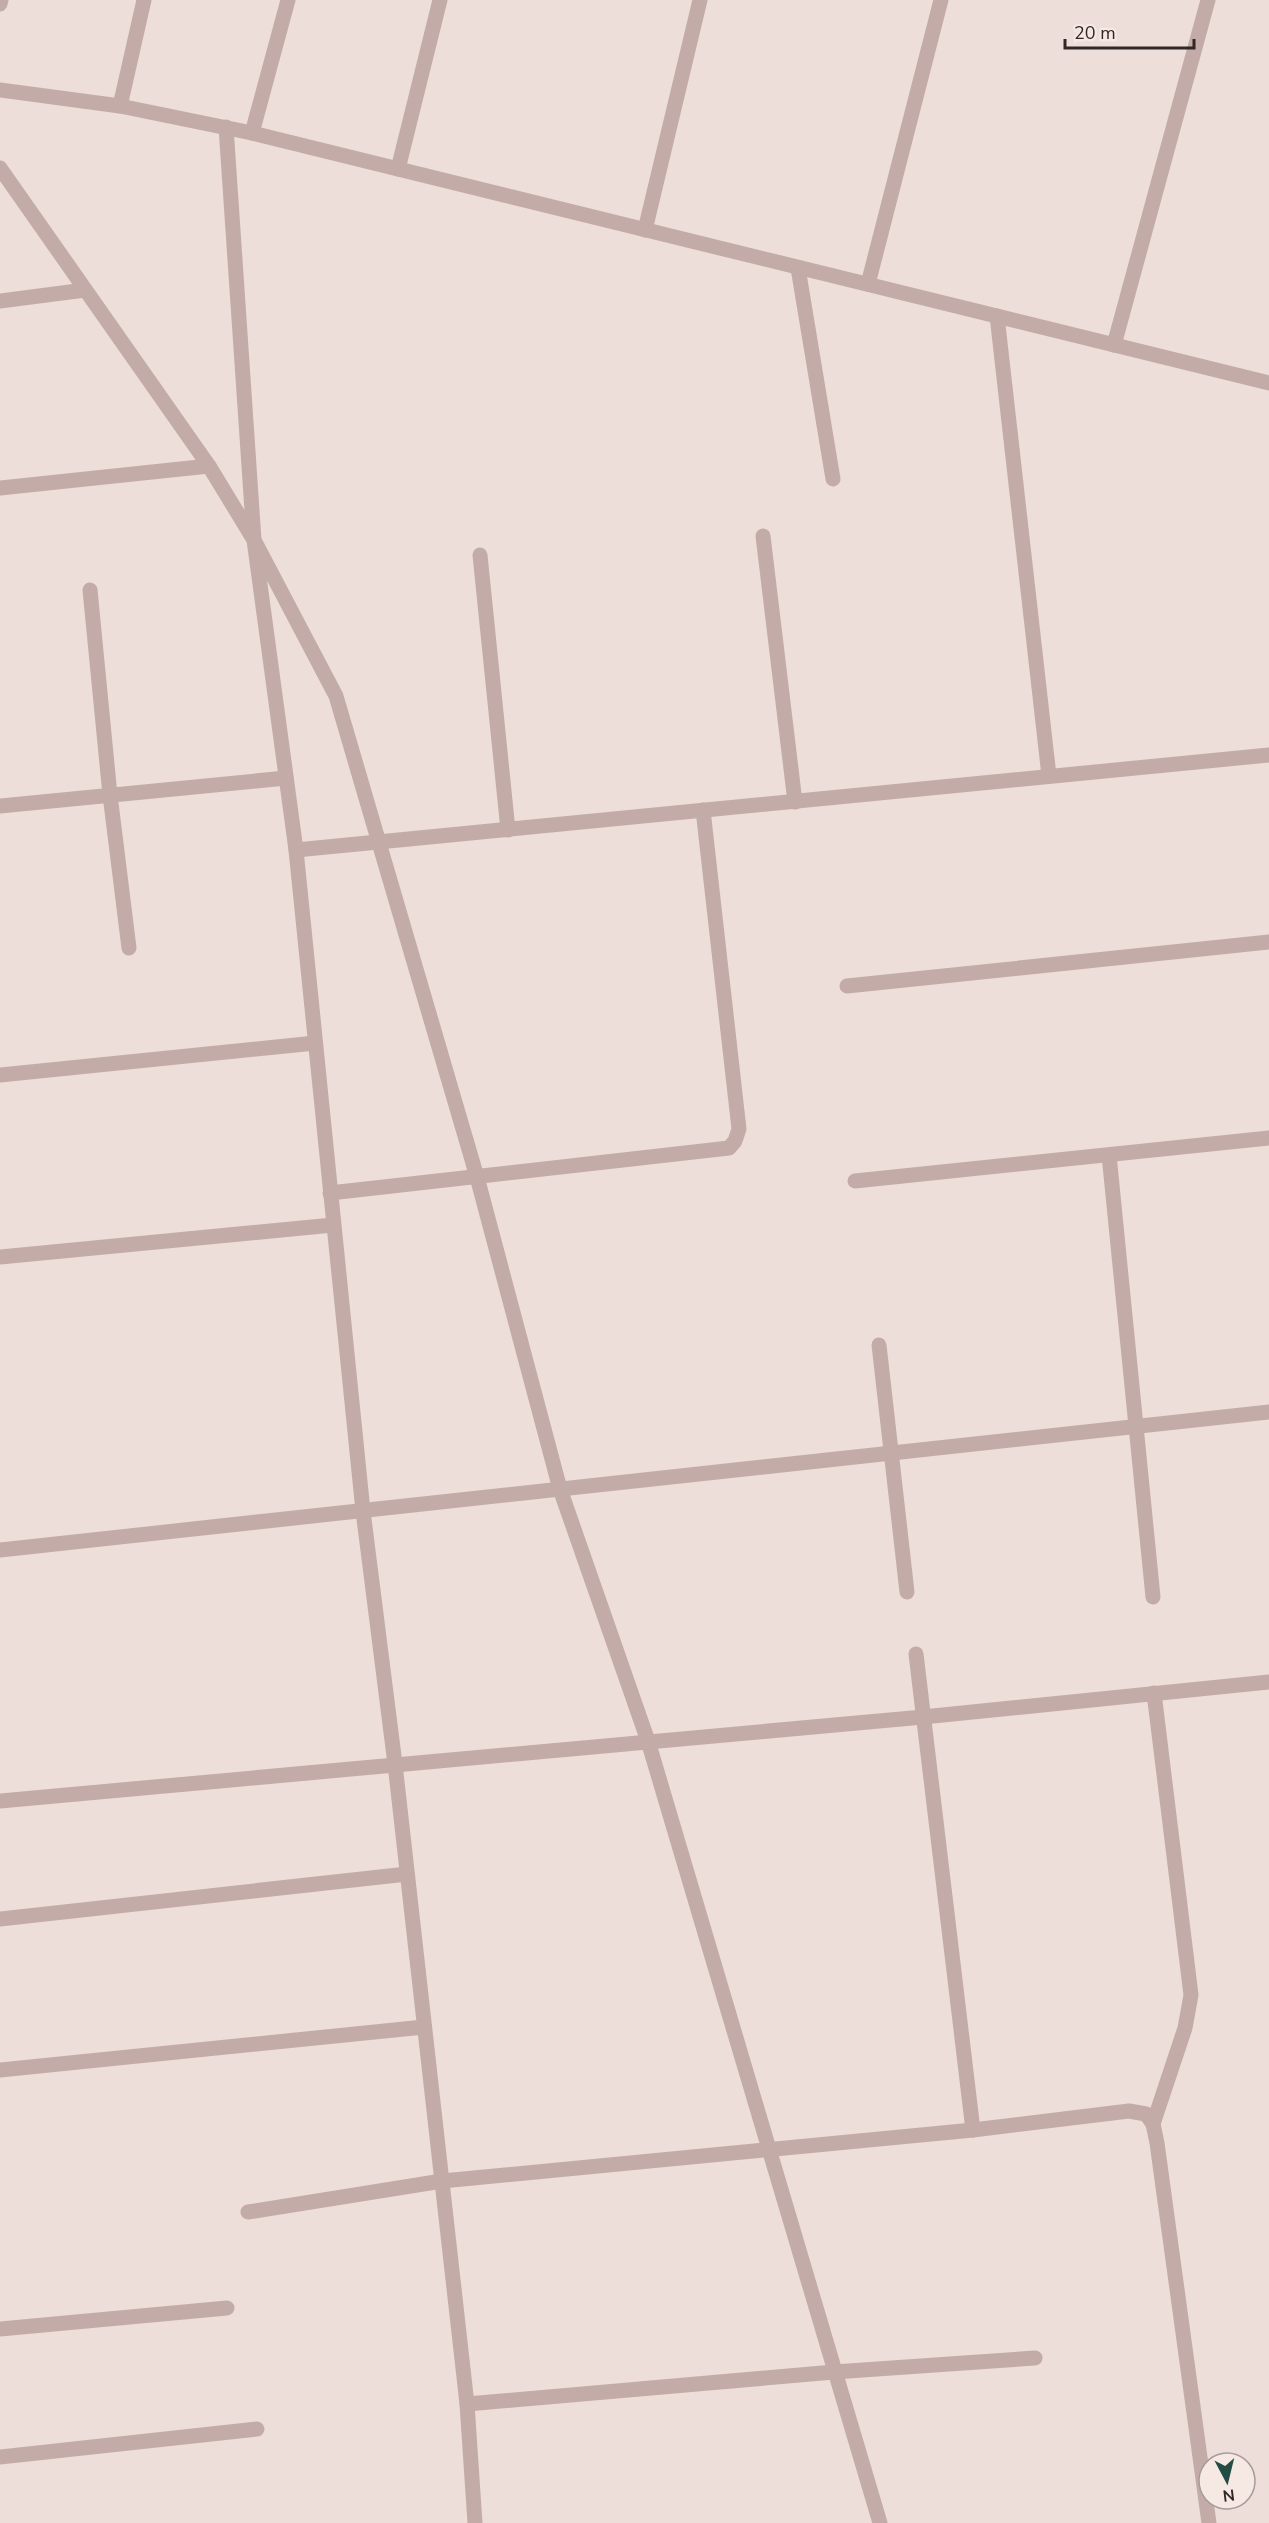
<svg xmlns="http://www.w3.org/2000/svg" width="1269" height="2523" font-family="'Nunito Sans',sans-serif">
	<rect width="100%" height="100%" fill="#edded9"/>
	<g fill="none" stroke-linecap="round" stroke-linejoin="round">
		<path stroke="#c3aca7" stroke-width="15" d="M248,2212L442,2181"/>
		<g stroke="#c3aca7" stroke-width="15">
			<path d="M0,4L1,0"/>
			<path d="M0,90L120,106L252,133L1269,383"/>
			<path d="M120,106L144,0"/>
			<path d="M226,127L254,540L336,696L477,1177L560,1489L648,1741L880,2523"/>
			<path d="M252,133L288,0"/>
			<path d="M0,168L209,466L254,540L296,850L363,1511L395,1764L467,2404L475,2523"/>
			<path d="M398,169L440,0"/>
			<path d="M645,230L700,0"/>
			<path d="M798,268L833,479"/>
			<path d="M868,284L941,0"/>
			<path d="M0,301L85,290"/>
			<path d="M997,316L1049,776"/>
			<path d="M1114,345L1208,0"/>
			<path d="M0,488L209,466"/>
			<path d="M763,536L795,802"/>
			<path d="M480,555L508,830"/>
			<path d="M90,590L110,795L129,948"/>
			<path d="M0,806L286,778"/>
			<path d="M296,850L1269,755"/>
			<path d="M847,986L1269,942"/>
			<path d="M0,1075L315,1043"/>
			<path d="M1109,1155L1153,1597"/>
			<path d="M855,1181L1269,1138"/>
			<path d="M330,1193L729,1148L735,1141L739,1129L703,810"/>
			<path d="M0,1257L333,1225"/>
			<path d="M879,1345L907,1592"/>
			<path d="M0,1550L1269,1412"/>
			<path d="M916,1654L973,2130"/>
			<path d="M0,1801L923,1717L1269,1682"/>
			<path d="M0,1919L407,1874"/>
			<path d="M0,2070L424,2027"/>
			<path d="M1153,2124L1185,2028L1191,1995L1154,1693"/>
			<path d="M442,2181L973,2130L1129,2111L1146,2114L1153,2124L1157,2143L1209,2523"/>
			<path d="M0,2329L227,2308"/>
			<path d="M467,2404L834,2372L1035,2358"/>
			<path d="M0,2457L257,2429"/>
		</g>
	</g>
	<g transform="translate(1227 2481) rotate(173)"><circle r="28" fill="#f6e9e4" stroke="#a79b98" stroke-width="1.5"/>
	<path d="M0-4.5L10 22L0 15L-10 22Z" fill="#224c44"/>
	<text y="-9" font-size="16" font-weight="bold" text-anchor="middle" fill="#312726">N</text>
	</g>
	<path d="M1065 39v9h129v-9" fill="none" stroke="#312726" stroke-width="3"/>
	<text x="1074" y="39" font-size="18" fill="#312726" stroke="#f6e9e4" stroke-width="4.5" paint-order="stroke">20 m</text>
</svg>
